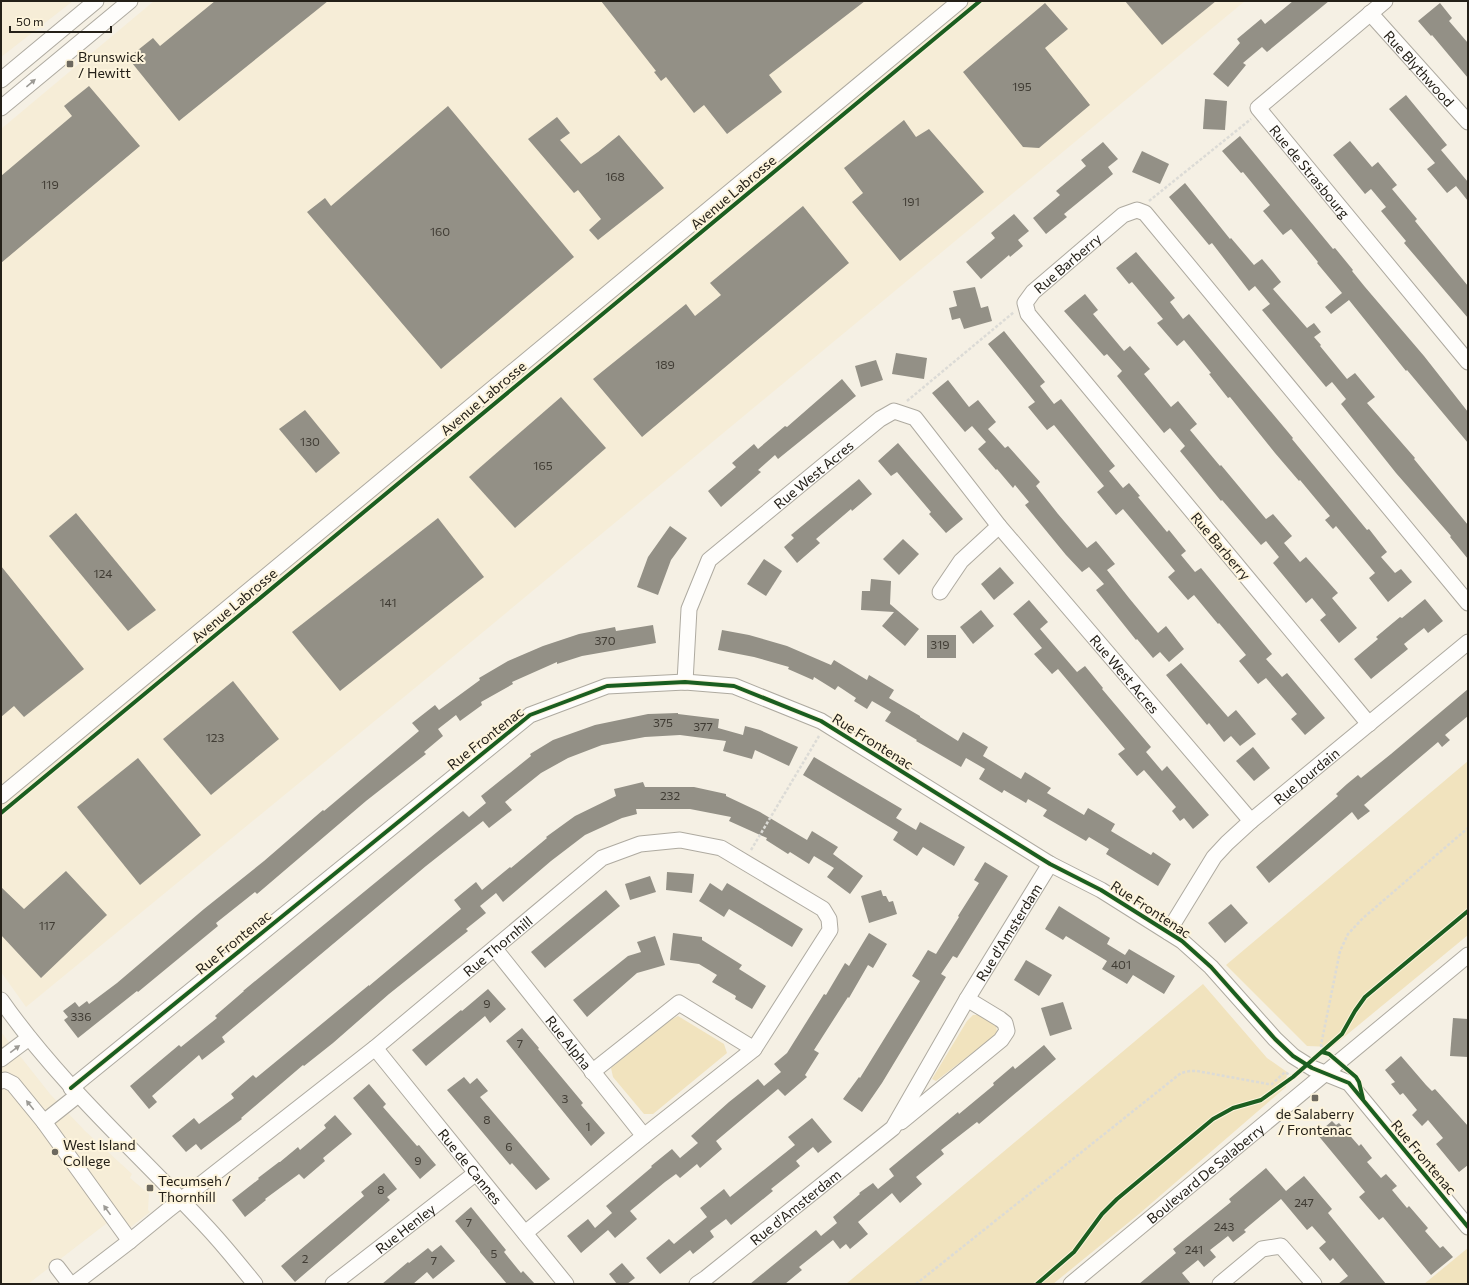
<svg xmlns="http://www.w3.org/2000/svg" width="1469" height="1285" font-family="Commissioner,sans-serif">
	<rect width="100%" height="100%" fill="#f5f0e4"/>
	<g fill="#f6edd7">
		<path d="M1,1H73L1,57Z"/>
		<path d="M154,1H1245L471,642L26,1007L1,972V129Z"/>
		<path d="M1,1032L50,1094L85,1131L132,1174L130,1178L149,1194L148,1210L150,1212L127,1230L116,1216L28,1284H1Z"/>
	</g>
	<g fill="#f1e3be">
		<path d="M1468,761V935L1332,1047L1307,1046L1226,965Z"/>
		<path d="M1203,984L1267,1058L1287,1072L1286,1087L1139,1214L1053,1284H846Z"/>
		<path d="M973,1015H979L996,1026L997,1032L993,1037L936,1081L932,1079L967,1021Z"/>
		<path d="M678,1016L724,1044L727,1053L653,1114H644L613,1077L611,1068L667,1022Z"/>
		<path d="M1468,1248V1284H1424L1463,1252Z"/>
	</g>
	<g fill="#939086">
		<path d="M215,1H328L179,121L128,58L153,38L160,46Z"/>
		<path d="M601,1H865L769,75L782,92L727,134L704,105L694,113L666,77L661,81L654,72L656,71Z"/>
		<path d="M1125,1H1216L1162,45Z"/>
		<path d="M1293,1H1329L1267,52L1262,47L1243,63L1246,65L1228,87L1213,74L1240,43L1237,39L1261,19L1265,24Z"/>
		<path d="M1045,3L1068,29L1045,48L1090,105L1039,148L1023,147L963,72Z"/>
		<path d="M1440,3L1452,18L1449,21L1468,43V78L1432,35L1431,36L1418,21Z"/>
		<path d="M89,86L140,146L1,263V176L72,116L64,106Z"/>
		<path d="M1406,95L1447,145L1441,150L1468,182V201L1456,186L1447,193L1427,169L1435,163L1389,109Z"/>
		<path d="M1205,99L1227,101L1225,130L1203,129Z"/>
		<path d="M448,106L574,257L441,369L307,212L325,198L331,206Z"/>
		<path d="M557,117L570,133L560,140L581,164L598,152L619,135L664,188L598,240L589,230L601,219L578,190L574,193L528,139Z"/>
		<path d="M904,120L916,137L929,129L984,192L900,261L852,202L863,193L844,168Z"/>
		<path d="M1240,136L1333,249L1335,248L1353,270L1352,271L1365,287L1424,356L1468,412V443L1407,370L1406,371L1349,300L1331,314L1325,307L1342,293L1317,263L1318,262L1291,229L1283,235L1263,211L1270,205L1243,172L1241,173L1222,151Z"/>
		<path d="M1350,141L1372,167L1378,162L1397,185L1392,189L1417,219L1415,221L1468,286V318L1404,243L1406,241L1381,211L1386,207L1371,189L1365,194L1333,155Z"/>
		<path d="M1103,142L1118,159L1108,167L1113,174L1064,214L1067,217L1046,234L1033,218L1060,195L1056,191L1086,166L1081,160Z"/>
		<path d="M1142,151L1169,164L1160,184L1132,172Z"/>
		<path d="M1185,183L1230,239L1231,238L1254,265L1262,259L1273,272L1281,282L1273,289L1307,328L1314,323L1321,332L1314,337L1321,345L1320,346L1347,379L1355,373L1375,397L1367,403L1415,458L1414,459L1468,525V559L1450,537L1451,536L1396,473L1341,404L1346,399L1332,382L1326,387L1262,310L1270,304L1255,286L1249,291L1212,243L1209,245L1169,197Z"/>
		<path d="M803,206L849,263L642,437L593,379L686,304L695,316L721,295L710,283Z"/>
		<path d="M1014,214L1029,231L1018,240L1023,246L1010,257L1009,255L981,279L966,262L995,238L991,233Z"/>
		<path d="M1136,252L1175,298L1170,302L1183,319L1189,314L1293,438L1292,439L1367,530L1369,529L1387,552L1381,557L1395,573L1401,569L1412,582L1388,602L1369,578L1375,573L1336,526L1333,529L1325,520L1330,516L1300,480L1299,481L1275,453L1230,397L1228,398L1209,374L1211,373L1184,340L1177,346L1157,323L1163,319L1132,282L1129,284L1116,268Z"/>
		<path d="M975,287L981,308L988,306L992,321L964,329L960,318L952,320L949,308L957,306L953,291Z"/>
		<path d="M1085,294L1098,310L1093,314L1124,351L1130,346L1150,369L1144,374L1171,407L1178,401L1197,424L1190,430L1220,466L1221,465L1266,519L1273,514L1292,536L1284,543L1300,562L1306,557L1338,593L1332,598L1357,628L1339,643L1320,620L1326,615L1312,598L1306,603L1273,563L1279,557L1266,541L1261,545L1222,500L1221,501L1180,451L1185,446L1170,428L1164,433L1117,376L1122,371L1107,354L1104,356L1064,311Z"/>
		<path d="M1004,331L1045,382L1040,386L1054,404L1061,399L1115,466L1109,471L1123,488L1129,483L1140,496L1138,497L1167,532L1169,530L1186,551L1181,555L1195,572L1201,568L1272,654L1266,659L1282,677L1287,673L1325,718L1305,735L1291,719L1297,714L1266,678L1258,684L1239,661L1246,655L1219,623L1218,624L1194,595L1188,600L1168,577L1175,571L1123,509L1116,515L1097,492L1104,486L1054,425L1047,430L1028,407L1035,402L988,344Z"/>
		<path d="M896,353L927,358L924,379L892,374Z"/>
		<path d="M876,360L883,380L861,387L855,366Z"/>
		<path d="M842,379L856,396L778,459L775,455L758,470L761,472L721,507L708,491L736,467L732,463L754,444L758,449L785,426L787,427Z"/>
		<path d="M948,380L969,407L978,400L996,422L988,429L1005,448L1008,446L1040,482L1036,486L1058,514L1087,548L1096,541L1115,564L1107,570L1129,598L1158,633L1166,626L1184,649L1169,662L1160,652L1153,658L1137,639L1136,640L1096,590L1104,584L1089,567L1082,572L1066,555L1025,505L1029,502L1015,485L1013,488L997,469L996,470L978,449L986,442L972,426L965,432L932,393Z"/>
		<path d="M561,397L606,448L515,528L469,477Z"/>
		<path d="M305,410L340,453L316,473L279,429Z"/>
		<path d="M898,443L963,519L946,533L929,514L931,512L897,472L891,476L878,461Z"/>
		<path d="M859,479L872,494L852,511L851,509L816,539L820,543L797,563L784,547L794,538L791,535Z"/>
		<path d="M76,513L156,610L128,631L49,536Z"/>
		<path d="M438,518L484,577L340,691L292,632Z"/>
		<path d="M670,526L687,538L671,560L658,595L637,587L648,557Z"/>
		<path d="M903,539L919,554L899,575L883,559Z"/>
		<path d="M764,559L782,571L766,596L747,584Z"/>
		<path d="M1,566L84,669L24,717L14,706L1,717Z"/>
		<path d="M1000,567L1014,583L994,600L981,584Z"/>
		<path d="M871,579L891,581L890,604L919,629L905,646L882,626L894,612L861,610L862,591H870Z"/>
		<path d="M1425,599L1443,621L1428,633L1424,628L1404,644L1408,649L1371,679L1354,659L1378,639L1376,637L1400,617L1402,618Z"/>
		<path d="M1029,600L1048,622L1040,629L1077,672L1085,666L1103,688L1102,689L1151,747L1146,752L1162,771L1167,766L1209,815L1193,829L1184,818L1180,821L1172,811L1176,807L1144,770L1137,776L1118,754L1125,749L1058,669L1052,674L1034,654L1042,648L1013,614Z"/>
		<path d="M981,610L994,626L973,644L960,627Z"/>
		<path d="M653,625L656,643L582,656L557,664V662L512,682L513,684L481,702L482,705L460,721L456,715L438,729L443,736L424,752L426,754L366,801L257,894L255,892L216,923L218,926L138,992L137,991L78,1038L64,1020L68,1017L63,1011L75,1002L79,1007L87,1001L89,1004L117,983L204,909L264,861L323,810L324,811L419,731L412,723L435,705L439,710L480,680L479,678L508,661L543,646L579,634L615,627L616,631Z"/>
		<path d="M722,630L749,635L787,646L831,665L834,660L867,680L869,675L894,690L889,698L920,716V717L958,741L963,732L988,747L983,756L1021,779L1025,772L1051,788L1047,793L1084,815L1088,808L1115,824L1111,831L1151,855L1153,852L1171,864L1158,886L1106,854L1109,849L1089,837L1086,841L1043,816L1047,810L1028,799L1026,803L1004,790L1002,793L979,779L985,769L966,758L961,767L916,741L917,740L885,721L891,712L872,701L867,709L854,701L856,698L838,686L835,690L814,677L813,680L788,669L789,667L754,657L718,650Z"/>
		<rect x="927" y="635" width="29" height="23"/>
		<path d="M1181,663L1228,717L1236,710L1256,734L1240,746L1231,736L1224,742L1209,723L1207,725L1166,675Z"/>
		<path d="M233,681L279,739L211,795L163,739Z"/>
		<path d="M1468,689V716L1445,735L1450,740L1442,747L1438,742L1364,805L1370,811L1358,820L1352,812L1269,883L1256,867L1338,796L1336,794L1347,784L1358,775L1361,778L1391,754Z"/>
		<path d="M678,713V714L719,719L718,728L743,735L745,726L760,730L798,747L789,766L755,750L752,759L723,751L726,741L680,735L645,737L602,745L568,758L541,773L505,802L512,810L489,828L483,821L426,866L222,1037L225,1042L202,1060L199,1055L152,1096L157,1102L149,1109L130,1086L179,1045L181,1047L217,1018L215,1016L244,991H243L442,828L463,811L469,817L486,803L481,796L531,756L530,754L553,740L595,725L648,714Z"/>
		<path d="M1253,747L1270,768L1254,781L1236,761Z"/>
		<path d="M814,757L902,809L896,818L916,830L920,822L965,847L954,866L923,847L917,856L893,840L898,832L803,775Z"/>
		<path d="M138,758L201,835L140,885L77,807Z"/>
		<path d="M643,782L645,787H694L726,794V796L760,812L807,840L812,831L838,847L833,854L863,876L850,894L827,877L834,868L814,856L809,864L790,852L788,854L766,840L767,838L729,821L731,817L690,809H636L637,814L622,818L585,835L551,861L503,902L496,893L480,906L486,913L466,929L468,931L389,994L333,1043L304,1066L303,1065L241,1118L242,1119L201,1150L196,1144L186,1152L172,1136L194,1118L199,1124L234,1098L231,1094L253,1075L256,1078L369,985V986L461,909L454,900L476,882L482,890L510,867L511,868L547,838L546,837L575,816L616,796L614,789Z"/>
		<path d="M985,862L1008,876L957,958L953,956L941,974L946,977L882,1083L862,1112L843,1099L859,1077L860,1078L920,981L912,976L928,950L936,954L959,917L958,916L979,883L974,880Z"/>
		<path d="M66,871L107,915L41,978L1,935V887L24,909Z"/>
		<path d="M667,872L694,874L692,893L666,890Z"/>
		<path d="M650,876L656,892L630,900L625,884Z"/>
		<path d="M710,883L722,891L727,883L803,929L792,947L729,909L724,917L699,901Z"/>
		<path d="M606,890L620,906L545,968L531,952Z"/>
		<path d="M881,890L883,896H886L889,902L893,901L897,914L869,923L861,896Z"/>
		<path d="M1231,904L1248,923L1225,943L1208,923Z"/>
		<path d="M1059,906L1110,938L1107,944L1125,955L1129,949L1175,976L1164,994L1133,975L1127,984L1102,969L1107,961L1066,936L1063,940L1045,929Z"/>
		<path d="M673,933L702,937V940L742,965L739,969L766,986L752,1009L735,999L736,996L712,982L717,975L699,964L670,960Z"/>
		<path d="M869,933L887,944L873,968L868,965L849,998L848,997L814,1050L819,1053L805,1075L807,1077L785,1096L778,1089L716,1141L722,1149L700,1168L697,1164L680,1178L676,1174L665,1182L630,1211L637,1219L615,1238L608,1230L581,1253L567,1236L588,1219L595,1228L612,1213L606,1206L652,1167L651,1166L672,1149L680,1158L698,1143L691,1136L729,1102L758,1079L764,1086L781,1072L774,1064L787,1053L824,994L826,995L845,963L849,966Z"/>
		<path d="M655,936L665,965L637,973L587,1017L573,1000L628,956L641,952L637,942Z"/>
		<path d="M1026,960L1052,975L1039,996L1014,980Z"/>
		<path d="M488,989L506,1009L490,1023L485,1016L426,1066L412,1050L461,1010L462,1011Z"/>
		<path d="M1063,1002L1072,1029L1050,1036L1041,1008Z"/>
		<path d="M1453,1018L1468,1019V1057L1450,1056Z"/>
		<path d="M522,1028L539,1048L538,1049L583,1103L581,1105L605,1133L591,1146L506,1041Z"/>
		<path d="M1044,1045L1056,1059L979,1124L977,1122L941,1150L944,1154L916,1177L922,1184L900,1203L892,1193L858,1222L868,1234L850,1249L846,1244L840,1249L833,1240L799,1267L802,1270L785,1284H750L816,1230L821,1236L837,1223L833,1217L860,1194L859,1193L873,1183L878,1189L894,1176L889,1169L958,1112L959,1114L994,1085L993,1083L1013,1066L1015,1069Z"/>
		<path d="M1401,1056L1426,1085L1432,1091L1435,1089L1468,1126V1165L1459,1172L1436,1144L1443,1138L1428,1120L1422,1126L1412,1115L1417,1110L1403,1093L1400,1095L1391,1084L1395,1082L1385,1070Z"/>
		<path d="M464,1077L470,1084L477,1078L488,1091L480,1097L550,1179L536,1190L512,1163L510,1165L447,1090Z"/>
		<path d="M369,1084L386,1104L383,1107L417,1146L419,1145L436,1165L420,1179L353,1098Z"/>
		<path d="M335,1115L352,1134L323,1158L325,1161L304,1179L299,1174L265,1199L266,1200L245,1217L232,1200L259,1179L258,1178L279,1162H280L298,1147L300,1150L326,1128L324,1125Z"/>
		<path d="M812,1118L832,1142L818,1153L813,1147L796,1161L800,1166L771,1189L773,1191L731,1225L726,1219L710,1231L714,1237L693,1254L690,1250L660,1274L646,1258L669,1239L674,1244L707,1217L700,1208L724,1189L730,1197L795,1145L788,1137Z"/>
		<path d="M1332,1121L1336,1125L1339,1123L1359,1146L1361,1144L1372,1158L1367,1162L1381,1178L1386,1174L1397,1186L1392,1190L1407,1208L1409,1206L1428,1228L1425,1231L1440,1248L1443,1246L1453,1257L1431,1275L1383,1217L1379,1220L1359,1197L1365,1192L1317,1134Z"/>
		<path d="M1266,1168L1286,1191L1304,1176L1332,1209L1328,1213L1386,1284H1338L1348,1276L1333,1258L1330,1261L1319,1248L1326,1242L1312,1226L1307,1230L1281,1199L1244,1230L1246,1232L1233,1242L1228,1236L1210,1250L1216,1257L1204,1267L1198,1260L1182,1273L1191,1284H1139L1176,1253L1173,1249L1231,1202L1229,1199Z"/>
		<path d="M384,1173L397,1189L387,1197L390,1200L350,1235L295,1282L281,1266L364,1196L361,1192Z"/>
		<path d="M471,1207L506,1250L504,1252L521,1273L523,1271L535,1284H507L480,1252V1251L455,1221Z"/>
		<path d="M441,1245L455,1261L433,1279L427,1272L413,1284H382L408,1262L409,1263L428,1248L432,1252Z"/>
		<path d="M622,1263L635,1278L627,1284H617L609,1274Z"/>
	</g>
	<g fill="none" stroke-linecap="round" stroke-linejoin="round">
		<g stroke="#aeaaa0" stroke-width="17">
			<g id="minor">
				<path id="s1" d="M1385,1L1258,108L1468,362"/>
				<path id="s2" d="M1370,13L1468,122"/>
				<path d="M1,80L96,1"/>
				<path d="M1,108L130,1"/>
				<path d="M940,592L961,561L999,526"/>
				<path id="s3" d="M685,682L689,609L709,560L880,419L894,411L915,418L999,526L1251,821"/>
				<path id="s4" d="M1369,724L1028,314L1025,303L1033,292L1123,215L1137,210L1145,213L1468,603"/>
				<path d="M1,796L960,1"/>
				<path id="s5" d="M1168,932L1214,857L1227,843L1251,821L1468,642"/>
				<path id="s6" d="M495,949L644,1136"/>
				<path d="M1,1000C59,1083 135,1150 204,1224C222,1243 239,1264 255,1284"/>
				<path id="s7" d="M375,1048L566,1284"/>
				<path d="M1,1059L29,1038"/>
				<path d="M592,1072L679,1003L754,1049"/>
				<path d="M1,1081L5,1080L13,1084L44,1122L130,1241"/>
				<path d="M71,1088L530,715L607,686L685,682L734,686L821,721L1050,864L1101,890L1182,941L1211,967L1275,1039L1293,1056L1312,1068L1349,1083L1468,1227"/>
				<path d="M44,1122L78,1095"/>
				<path d="M901,1122L1001,1040L1007,1031L1005,1023L1000,1019L967,999"/>
				<path d="M57,1267L70,1284"/>
				<path id="s8" d="M74,1284L130,1241L168,1210L375,1048L602,858L640,844L680,840L721,848L823,909L829,919L830,930L754,1049L644,1136L525,1233"/>
				<path id="s9" d="M333,1284L476,1173"/>
				<path id="s10" d="M697,1284L706,1278L893,1128L967,999L1050,864"/>
				<path id="s11" d="M1071,1284L1468,955"/>
				<path d="M1220,1284L1262,1249L1281,1246L1314,1284"/>
			</g>
		</g>
		<g stroke="#dcdbd6" stroke-width="2.5" stroke-dasharray="3 2" stroke-linecap="butt">
			<path d="M1149,201L1251,119"/>
			<path d="M907,401L1014,312"/>
			<path d="M751,850L819,736"/>
			<path d="M1322,1046L1329,1054"/>
			<path d="M1322,1052L1321,1045L1340,951L1348,934L1363,918L1468,828"/>
			<path d="M916,1284L1181,1073L1190,1071H1197L1268,1084H1272L1285,1072L1293,1077"/>
		</g>
		<use href="#minor" stroke="#fefdfb" stroke-width="15"/>
		<g stroke="#fdf4dc" stroke-width="6">
			<g id="cycleway">
				<path d="M1,813L980,1"/>
				<path d="M1322,1052L1329,1054L1356,1077L1359,1082L1363,1099"/>
				<path d="M71,1088L530,715L607,686L685,682L734,686L821,721L1050,864L1101,890L1182,941L1211,967L1275,1039L1293,1056L1312,1068L1349,1083L1468,1227"/>
				<path d="M1037,1284L1074,1252L1102,1214L1117,1199L1213,1119L1233,1108L1261,1100L1293,1077L1342,1034L1355,1011L1365,997L1468,911"/>
			</g>
		</g>
		<use href="#cycleway" stroke="#1b5e20" stroke-width="4"/>
	</g>
	<defs><path id="oneway-solid" d="M-6-.8H1V-3.2L6.5 0L1 3.2V.8H-6Z"/></defs>
	<g fill="#9c9a95">
		<use href="#oneway-solid" transform="translate(31 83) rotate(-40)"/>
		<use href="#oneway-solid" transform="translate(15 1049) rotate(-37)"/>
		<use href="#oneway-solid" transform="translate(30 1105) rotate(-129)"/>
		<use href="#oneway-solid" transform="translate(107 1210) rotate(-126)"/>
	</g>
	<g fill="#6d695f" stroke="#fdf4dc" stroke-width="1.5">
		<rect x="66" y="60" width="8" height="8" rx="2"/>
		<rect x="1311" y="1094" width="8" height="8" rx="2"/>
		<circle cx="55" cy="1152" r="4"/>
		<rect x="146" y="1184" width="8" height="8" rx="2"/>
	</g>
	<g text-anchor="middle" dominant-baseline="central" stroke-width="4" stroke-linejoin="round" paint-order="stroke">
		<g font-size="12" fill="#403c34">
			<text x="1022" y="86">195</text>
			<text x="615" y="176">168</text>
			<text x="50" y="184">119</text>
			<text x="911" y="201">191</text>
			<text x="440" y="231">160</text>
			<text x="665" y="364">189</text>
			<text x="310" y="441">130</text>
			<text x="543" y="465">165</text>
			<text x="103" y="573">124</text>
			<text x="388" y="602">141</text>
			<text x="605" y="640">370</text>
			<text x="940" y="644">319</text>
			<text x="663" y="722">375</text>
			<text x="703" y="726">377</text>
			<text x="215" y="737">123</text>
			<text x="670" y="795">232</text>
			<text x="47" y="925">117</text>
			<text x="1121" y="964">401</text>
			<text x="487" y="1003">9</text>
			<text x="81" y="1016">336</text>
			<text x="520" y="1043">7</text>
			<text x="565" y="1098">3</text>
			<text x="487" y="1119">8</text>
			<text x="588" y="1126">1</text>
			<text x="509" y="1146">6</text>
			<text x="418" y="1160">9</text>
			<text x="381" y="1189">8</text>
			<text x="1304" y="1202">247</text>
			<text x="469" y="1222">7</text>
			<text x="1224" y="1226">243</text>
			<text x="1194" y="1249">241</text>
			<text x="494" y="1253">5</text>
			<text x="305" y="1258">2</text>
			<text x="434" y="1260">7</text>
		</g>
		<g font-size="14" fill="#242018" stroke="#fdf4dc" text-anchor="start">
			<text x="78" y="56">Brunswick<tspan x="78" dy="16">/ Hewitt</tspan></text>
			<text x="1315" y="1113" text-anchor="middle">de Salaberry<tspan x="1315" dy="16">/ Frontenac</tspan></text>
			<text x="63" y="1144">West Island<tspan x="63" dy="16">College</tspan></text>
			<text x="158" y="1180">Tecumseh /<tspan x="158" dy="16">Thornhill</tspan></text>
		</g>
		<g font-size="14" fill="#242018" stroke="#fdf4dc">
			<text stroke="none"><textPath href="#s2" startOffset="74">Rue Blythwood</textPath></text>
			<text stroke="none"><textPath href="#s1" startOffset="248">Rue de Strasbourg</textPath></text>
			<text transform="translate(733 192) rotate(-40)">Avenue Labrosse</text>
			<text stroke="none"><textPath href="#s4" startOffset="603">Rue Barberry</textPath></text>
			<text transform="translate(483 398) rotate(-40)">Avenue Labrosse</text>
			<text stroke="none"><textPath href="#s3" startOffset="261">Rue West Acres</textPath></text>
			<text transform="translate(1221 546) rotate(50)">Rue Barberry</text>
			<text transform="translate(234 605) rotate(-40)">Avenue Labrosse</text>
			<text stroke="none"><textPath href="#s3" startOffset="717">Rue West Acres</textPath></text>
			<text transform="translate(485 738) rotate(-38)">Rue Frontenac</text>
			<text transform="translate(873 741) rotate(32)">Rue Frontenac</text>
			<text stroke="none"><textPath href="#s5" startOffset="211">Rue Jourdain</textPath></text>
			<text transform="translate(1151 909) rotate(33)">Rue Frontenac</text>
			<text stroke="none"><textPath href="#s10" startOffset="478">Rue d'Amsterdam</textPath></text>
			<text transform="translate(233 942) rotate(-39)">Rue Frontenac</text>
			<text stroke="none"><textPath href="#s8" startOffset="542">Rue Thornhill</textPath></text>
			<text stroke="none"><textPath href="#s6" startOffset="119">Rue Alpha</textPath></text>
			<text transform="translate(1424 1157) rotate(50)">Rue Frontenac</text>
			<text stroke="none"><textPath href="#s7" startOffset="152">Rue de Cannes</textPath></text>
			<text stroke="none"><textPath href="#s11" startOffset="174">Boulevard De Salaberry</textPath></text>
			<text stroke="none"><textPath href="#s10" startOffset="125">Rue d'Amsterdam</textPath></text>
			<text stroke="none"><textPath href="#s9" startOffset="91">Rue Henley</textPath></text>
		</g>
	</g>
	<rect width="1469" height="1285" fill="none" stroke="#242018" stroke-width="4"/>
	<path d="M10 26v6h101v-6" fill="none" stroke="#242018" stroke-width="2"/>
	<text x="16" y="26" font-size="12" fill="#242018" stroke="#fdf4dc" stroke-width="3" paint-order="stroke">50 m</text>
</svg>
